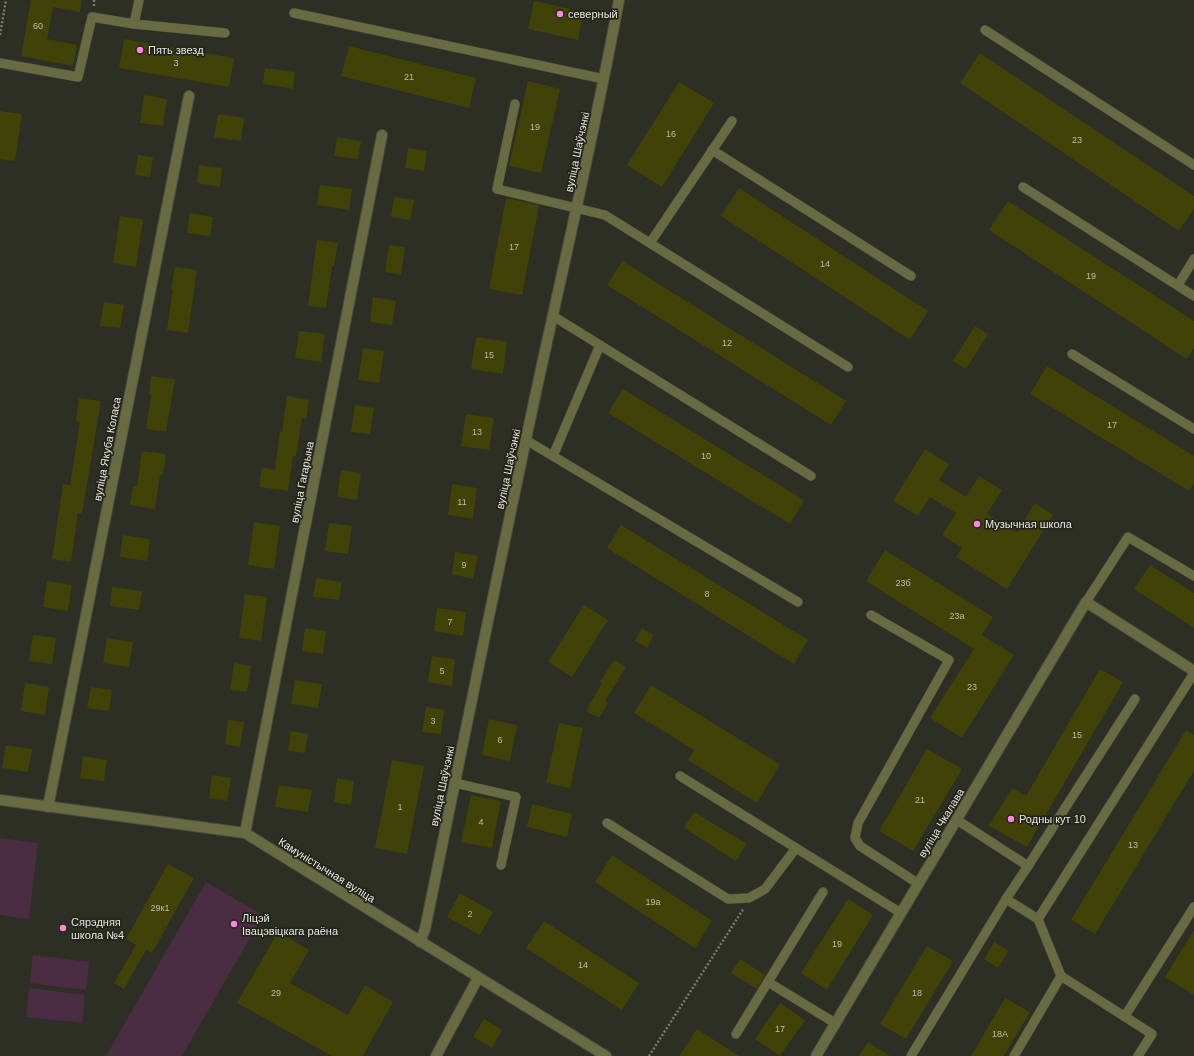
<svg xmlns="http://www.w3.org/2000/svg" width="1194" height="1056" font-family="Helvetica,sans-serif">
	<rect width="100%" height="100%" fill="#2d2e24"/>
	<g fill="#4a2d43">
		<path d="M0,838L38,843L29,919L0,915Z"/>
		<path d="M206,882L263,915L182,1056H106Z"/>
		<path d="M33,955L89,962L86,990L30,983Z"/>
		<path d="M29,988L85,995L82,1023L26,1017Z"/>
	</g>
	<g fill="#414207">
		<path d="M31,0H82L80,12L53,7L47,39L77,45L73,66L21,56Z"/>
		<path d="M534,1L584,12L578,40L528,29Z"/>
		<path d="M124,39L234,58L229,87L119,68Z"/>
		<path d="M349,46L476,78L469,108L341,76Z"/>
		<path d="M980,53L1194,196V209L1179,231L960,83Z"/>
		<path d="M265,68L295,72L293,89L263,84Z"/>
		<path d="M528,81L560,89L541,173L509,166Z"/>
		<path d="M679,82L714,103L662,187L627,165Z"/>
		<path d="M144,95L167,99L163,126L140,123Z"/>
		<path d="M0,111L22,114L15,161L0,159Z"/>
		<path d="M218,114L244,118L241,141L214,137Z"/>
		<path d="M337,137L361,141L358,159L334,156Z"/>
		<path d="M408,148L427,151L424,171L405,168Z"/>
		<path d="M138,155L153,157L150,177L135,175Z"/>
		<path d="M199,165L222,168L220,187L197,183Z"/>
		<path d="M320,185L352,189L349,210L317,205Z"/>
		<path d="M739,188L928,311L910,340L721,216Z"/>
		<path d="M394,197L414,200L410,220L391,217Z"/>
		<path d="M506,198L539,205L522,295L489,289Z"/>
		<path d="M1008,201L1194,321V348L1187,359L989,230Z"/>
		<path d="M190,213L213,217L210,236L187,233Z"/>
		<path d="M120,216L143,219L136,267L113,263Z"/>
		<path d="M317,240L338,243L334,266H332L326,308L308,306Z"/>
		<path d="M389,245L405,247L401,275L385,272Z"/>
		<path d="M622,261L846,401L831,425L607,285Z"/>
		<path d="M175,267L197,270L188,333L167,330L173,289H171Z"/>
		<path d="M373,297L396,301L392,325L370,322Z"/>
		<path d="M104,302L124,305L120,328L100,326Z"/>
		<path d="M975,326L988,334L966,369L953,361Z"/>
		<path d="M299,331L325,334L321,362L295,358Z"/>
		<path d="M476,337L507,342L503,374L471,369Z"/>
		<path d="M363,348L384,351L379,383L358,380Z"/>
		<path d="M1047,366L1194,456V483L1189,491L1030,394Z"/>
		<path d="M151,376L175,379L166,432L146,429L151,395L149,394Z"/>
		<path d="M623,389L804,500L790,524L608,413Z"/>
		<path d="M287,396L309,400L306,419L302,418L296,456H293L288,491L259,487L262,468L275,470L280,431L282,432Z"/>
		<path d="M79,398L101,401L82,514L78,513L71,562L52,559L63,484L70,485L80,422L76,421Z"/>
		<path d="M355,405L374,408L370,434L351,432Z"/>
		<path d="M466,414L494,418L489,450L461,446Z"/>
		<path d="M925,449L949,464L939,480L966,497L979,476L1002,490L987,514L1017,532L1035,503L1053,515L1007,589L956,557L962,548L942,535L956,513L930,497L918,516L893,501Z"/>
		<path d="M142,451L166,454L163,475H160L155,509L130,505L133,486H137Z"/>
		<path d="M341,470L361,473L357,500L337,497Z"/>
		<path d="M452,484L477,488L473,519L448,515Z"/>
		<path d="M254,522L280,526L274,569L248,565Z"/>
		<path d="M329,523L352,526L348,554L325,551Z"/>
		<path d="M621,525L808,640L794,664L607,548Z"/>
		<path d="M123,535L150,539L147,561L120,557Z"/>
		<path d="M885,550L993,617L982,635L1014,655L962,738L930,718L974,649L866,581Z"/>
		<path d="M455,552L478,556L473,579L452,574Z"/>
		<path d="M1150,565L1194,593V628L1134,589Z"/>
		<path d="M316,578L342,582L339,600L313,597Z"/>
		<path d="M47,581L72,585L68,611L43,607Z"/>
		<path d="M112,587L142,591L139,610L110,606Z"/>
		<path d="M245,594L267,597L261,641L239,638Z"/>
		<path d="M584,605L608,620L572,677L548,662Z"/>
		<path d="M437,608L466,612L463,636L434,631Z"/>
		<path d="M305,628L326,631L323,654L302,651Z"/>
		<path d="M642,628L654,635L647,648L635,641Z"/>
		<path d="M33,635L56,638L52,664L29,661Z"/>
		<path d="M107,638L133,642L129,667L103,663Z"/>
		<path d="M432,656L455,659L452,686L428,682Z"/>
		<path d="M614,660L626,667L605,701L608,703L599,718L586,711L602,683L600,682Z"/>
		<path d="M234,663L251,666L247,692L230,690Z"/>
		<path d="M1100,669L1123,682L1027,847L989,826L1012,788L1026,796Z"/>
		<path d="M295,680L322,684L318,708L291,704Z"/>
		<path d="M25,683L49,687L45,715L21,711Z"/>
		<path d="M651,685L780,764L757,803L688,760L694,750L634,713Z"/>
		<path d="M91,687L112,690L109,711L87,708Z"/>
		<path d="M426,707L444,710L441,734L422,732Z"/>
		<path d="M489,719L517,725L510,761L482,755Z"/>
		<path d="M228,720L244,722L240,747L225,744Z"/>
		<path d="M559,723L583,728L570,788L546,783Z"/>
		<path d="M1186,730L1194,735V771L1095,934L1071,920Z"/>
		<path d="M291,731L308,734L305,753L288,751Z"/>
		<path d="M6,745L32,749L28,772L2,768Z"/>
		<path d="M927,749L962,769L913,851L879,831Z"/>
		<path d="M83,756L107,760L104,781L80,778Z"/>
		<path d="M392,760L424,766L407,854L375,848Z"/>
		<path d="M212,775L231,778L227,801L209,798Z"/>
		<path d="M337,778L354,781L351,805L334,802Z"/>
		<path d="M279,785L312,790L308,812L275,807Z"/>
		<path d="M471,795L501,801L492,848L461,842Z"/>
		<path d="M532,804L572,814L567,837L527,827Z"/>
		<path d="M694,812L747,844L736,861L684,828Z"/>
		<path d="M612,855L712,921L695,948L595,882Z"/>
		<path d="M168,864L194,878L152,953L146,950L124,989L114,983L136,945L126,939Z"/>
		<path d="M460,893L493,912L480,935L447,917Z"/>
		<path d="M848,899L873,915L827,990L801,973Z"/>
		<path d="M544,921L639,983L622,1010L526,948Z"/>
		<path d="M1194,930V995L1165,977Z"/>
		<path d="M278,932L309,950L290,983L348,1015L365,985L393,1002L363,1056H332L237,1003Z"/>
		<path d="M994,942L1009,951L998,968L984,959Z"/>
		<path d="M927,946L953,961L906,1039L880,1024Z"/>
		<path d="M740,959L765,975L757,989L731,973Z"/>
		<path d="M1005,998L1030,1012L1004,1056H971Z"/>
		<path d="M780,1003L805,1020L780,1056L755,1039Z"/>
		<path d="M484,1019L502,1030L492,1048L473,1037Z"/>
		<path d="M697,1029L739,1056H679Z"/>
		<path d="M868,1042L874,1046L890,1056H859Z"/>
	</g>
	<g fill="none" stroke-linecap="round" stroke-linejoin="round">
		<g stroke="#4b4c42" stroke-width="10">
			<g id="lane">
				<path d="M294,13L604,79"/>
				<path d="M134,24L139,0"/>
				<path d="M985,30L1194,165"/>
				<path d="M0,63L78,77L92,17L134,24L225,33"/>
				<path d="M515,104L497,189L605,215L848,367"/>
				<path d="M712,150L911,276"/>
				<path d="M1023,187L1194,296"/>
				<path d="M650,243L732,121"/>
				<path d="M1178,285L1194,259"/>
				<path d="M553,316L811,476"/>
				<path d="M1072,354L1194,429"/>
				<path d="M526,440L798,602"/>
				<path d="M553,456L600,345"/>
				<path d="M1086,602L1128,537L1194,576"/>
				<path d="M871,615L949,660L858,823L855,838L860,846L919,884"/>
				<path d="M680,776L796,848"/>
				<path d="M455,783L516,797L501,865"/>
				<path d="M957,820L1028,866L1135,699"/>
				<path d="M607,823L728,899L749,898L765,889L796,848L901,913"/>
				<path d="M1006,899L1038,919L1061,976L1152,1034L1138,1056"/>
				<path d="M1038,919L1194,673"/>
				<path d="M768,982L835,1023"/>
				<path d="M1125,1016L1194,907"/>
				<path d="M736,1034L823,892"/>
				<path d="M911,1056L1006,899L1028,866"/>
				<path d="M1014,1056L1061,976"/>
			</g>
		</g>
		<g stroke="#4b4c42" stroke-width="12">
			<g id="street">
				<path d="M0,800L245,833L606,1056"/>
				<path d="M48,807L189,96"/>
				<path d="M245,833L382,135"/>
				<path d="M420,942L425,929C459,766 491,602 526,439C557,292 592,147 619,0"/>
				<path d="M436,1056L478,978"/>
				<path d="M816,1056L1086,602L1194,671"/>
			</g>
		</g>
		<g stroke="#797a72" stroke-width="2.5" stroke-dasharray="2 2" stroke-linecap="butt">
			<path d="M94,6V0"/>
			<path d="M0,35L6,0"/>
			<path d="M649,1056L744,908"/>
		</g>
		<use href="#lane" stroke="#686b41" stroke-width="9"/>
		<use href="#street" stroke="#686b41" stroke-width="10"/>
	</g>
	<g fill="#fd86e1" stroke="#23241a" stroke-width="1.5">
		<circle cx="560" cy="14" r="4"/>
		<circle cx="140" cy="50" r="4"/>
		<circle cx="977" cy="524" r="4"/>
		<circle cx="1011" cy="819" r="4"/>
		<circle cx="234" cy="924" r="4"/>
		<circle cx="63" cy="928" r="4"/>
	</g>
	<g text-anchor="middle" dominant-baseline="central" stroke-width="3.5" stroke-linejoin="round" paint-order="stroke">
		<g font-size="9" fill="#bebeaa">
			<text x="38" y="26">60</text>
			<text x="176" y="63">3</text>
			<text x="409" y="77">21</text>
			<text x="535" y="127">19</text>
			<text x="671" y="134">16</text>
			<text x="1077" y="140">23</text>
			<text x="514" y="247">17</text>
			<text x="825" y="264">14</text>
			<text x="1091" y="276">19</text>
			<text x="727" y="343">12</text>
			<text x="489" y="355">15</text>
			<text x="1112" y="425">17</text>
			<text x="477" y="432">13</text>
			<text x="706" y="456">10</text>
			<text x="462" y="502">11</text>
			<text x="464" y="565">9</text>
			<text x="903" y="583">23б</text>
			<text x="707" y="594">8</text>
			<text x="957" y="616">23а</text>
			<text x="450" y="622">7</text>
			<text x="442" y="671">5</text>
			<text x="972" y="687">23</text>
			<text x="433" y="721">3</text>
			<text x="1077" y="735">15</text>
			<text x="500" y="740">6</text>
			<text x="920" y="800">21</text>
			<text x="400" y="807">1</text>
			<text x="481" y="822">4</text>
			<text x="1133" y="845">13</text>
			<text x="653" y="902">19а</text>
			<text x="160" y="908">29к1</text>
			<text x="470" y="914">2</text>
			<text x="837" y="944">19</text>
			<text x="583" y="965">14</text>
			<text x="276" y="993">29</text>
			<text x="917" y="993">18</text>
			<text x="780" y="1029">17</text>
			<text x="1000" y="1034">18А</text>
		</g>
		<g font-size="11" fill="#e7e7e1" stroke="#23241a" text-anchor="start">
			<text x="568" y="14">северный</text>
			<text x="148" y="50">Пять звезд</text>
			<text x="985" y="524">Музычная школа</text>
			<text x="1019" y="819">Родны кут 10</text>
			<text x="242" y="918">Ліцэй<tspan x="242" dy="13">Івацэвіцкага раёна</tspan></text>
			<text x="71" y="922">Сярэдняя<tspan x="71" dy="13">школа №4</tspan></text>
		</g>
		<g font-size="11" fill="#e7e7e1" stroke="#23241a">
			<text transform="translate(577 152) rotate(-78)">вуліца Шаўчэнкі</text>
			<text transform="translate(107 449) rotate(-79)">вуліца Якуба Коласа</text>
			<text transform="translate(508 469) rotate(-78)">вуліца Шаўчэнкі</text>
			<text transform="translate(302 482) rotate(-79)">вуліца Гагарына</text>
			<text transform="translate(442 786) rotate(-78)">вуліца Шаўчэнкі</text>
			<text transform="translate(941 823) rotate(-59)">вуліца Чкалава</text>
			<text transform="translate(327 870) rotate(32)">Камуністычная вуліца</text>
		</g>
	</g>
</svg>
